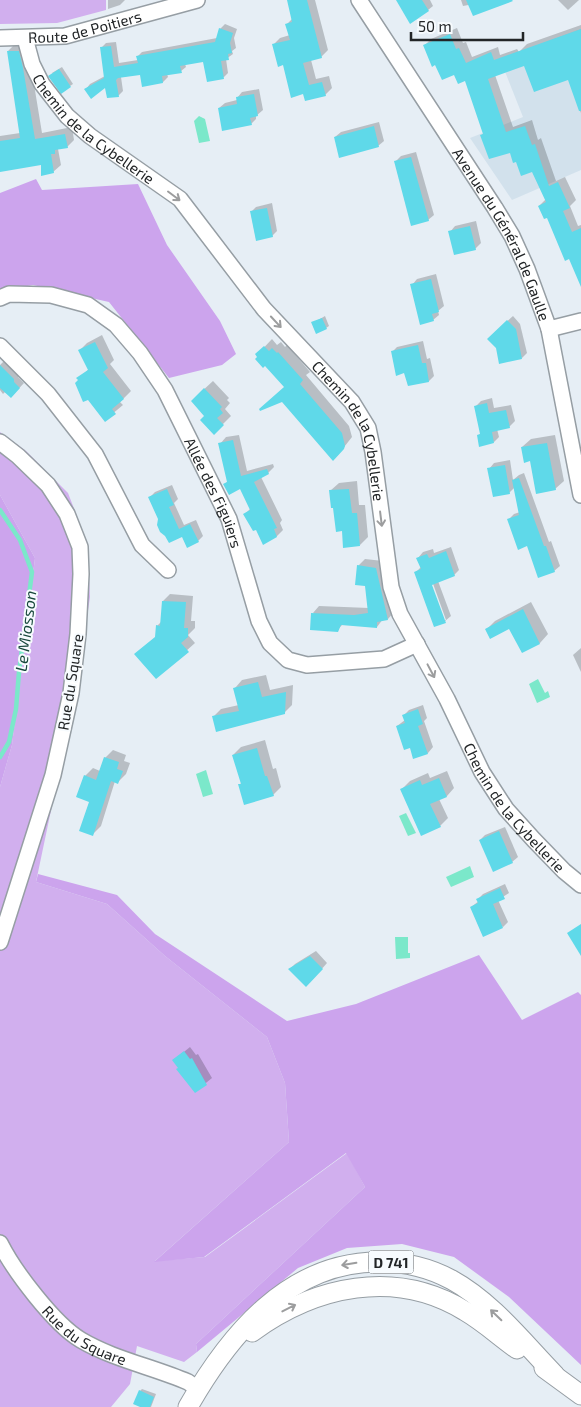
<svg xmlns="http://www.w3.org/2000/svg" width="581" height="1407" font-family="'Exo 2',sans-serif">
	<rect width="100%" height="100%" fill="#e6eef5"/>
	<path fill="#d2e1ec" d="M581,29V170L512,200L470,138L523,117L500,59Z"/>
	<g fill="#d1afee">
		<path d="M0,0H106V10L57,23L0,24Z"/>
		<path d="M0,432L26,451L68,493L87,542L90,597L76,691L36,882L107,904L165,956L267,1037L285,1083L289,1142L155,1261L205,1257L347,1153L365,1187L196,1344L197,1352L184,1362L137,1346L130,1384L111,1407H0V787L12,745L35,558L0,495Z"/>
	</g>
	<g fill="#cca4ed">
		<path d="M36,179L42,190L138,184L167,245L220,321L236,354L222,365L169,378L109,302L33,285L0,291V193Z"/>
		<path d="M0,495L35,558L12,745L0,787Z"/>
		<path d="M38,874L117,895L155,934L287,1021L356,1004L479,955L522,1020L578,992L581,995V1365L509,1297L454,1257L402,1244L347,1248L298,1268L197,1352L196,1344L365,1187L346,1153L204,1257L154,1262L289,1142L285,1083L267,1037L165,956L107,904L36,882Z"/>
	</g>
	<g fill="#7be8ca">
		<path d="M199,116L205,119L210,141L199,143L194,121Z"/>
		<path d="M538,679L545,693L548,691L550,697L537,703L529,684Z"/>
		<path d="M206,770L213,794L203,797L196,774Z"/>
		<path d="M406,813L416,833L408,836L399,816Z"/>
		<path d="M470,866L474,877L451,887L446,877Z"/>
		<path d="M395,937H408V953H410V958L396,959Z"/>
	</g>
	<g fill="#0003" fill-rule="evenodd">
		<path d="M108,0H125L120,5L108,9Z"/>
		<path d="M288,0H315L328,50L321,57L311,60L316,79L329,76L332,88L325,95L304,93L284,64L273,45L280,38L290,35L287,24L293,18Z"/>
		<path d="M397,0H430L433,6L428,10Z"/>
		<path d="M461,0H495L463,6Z"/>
		<path d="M558,0H579L568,10Z"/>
		<path d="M225,24L237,29L234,38L236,48L232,51L233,54L226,59L228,73L224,77L208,81L204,61L185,64L186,67L181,71L167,74L168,77L163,82L143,85L141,74L121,77L123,91L118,96L106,86L86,89L90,84L105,76L101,48L106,43L116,42L119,63L138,60V56L142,52L217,38L220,29Z"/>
		<path d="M581,25V113L569,79L525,64L495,75L513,127L532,120L538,140L541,138L556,181L565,177L576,200L570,206L578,226L581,225V284L570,258L548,216L539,206L546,199L533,171L517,160L511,152L482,135L484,133L466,79L455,73L425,45L431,39L457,28L463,43L466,42L472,57L498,47L500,55L517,49L519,52L527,44Z"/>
		<path d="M15,44H26L30,60L42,133L72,127L74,140L67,147L58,149L61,165L53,172L43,163L0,170V136L20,133L8,51Z"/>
		<path d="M62,67L73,84L70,86L52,73Z"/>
		<path d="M259,89L263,110L256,116V119L251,124L219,108L225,103L237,100V98L242,92Z"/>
		<path d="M379,122L384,141L378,146L335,137L341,132Z"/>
		<path d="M416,152L434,215L428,220L395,162L401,156Z"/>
		<path d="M272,203L277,231L272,236L251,212L256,207Z"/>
		<path d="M476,221L481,243L475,249L450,232L455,226Z"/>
		<path d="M436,274L444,306L438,311L439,315L433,320L412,285L417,279Z"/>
		<path d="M325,316L329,326L326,328L313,323Z"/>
		<path d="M513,316L520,324L527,353L522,358L497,347L488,339Z"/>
		<path d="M102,335L114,360L110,364L131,391L120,402L123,405L105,420L78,379L89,369L80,350L87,343Z"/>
		<path d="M272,339L277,345L281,342L285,347L287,345L310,372L306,375L349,426L352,437L337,456L286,386L257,355Z"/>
		<path d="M423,341L427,359L430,358L434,376L429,381L408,385L405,372L392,352L397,347Z"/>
		<path d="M5,360L19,373L18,377L24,383L11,397L5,392L3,394L0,390V365Z"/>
		<path d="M213,381L229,398L227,400L230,403L225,409L231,416L214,433L206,416L200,393Z"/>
		<path d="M492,398L494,408L511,405L515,421L509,427L497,429L499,437L494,442L478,436L481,433L475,407L481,401Z"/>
		<path d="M239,435L247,471L273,464L274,467L268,473L261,477L282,520L280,523L283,530L277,536L264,543L256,528L245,514L251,508L240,487L225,484L228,481L220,444L226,437Z"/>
		<path d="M555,435L564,481L555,489L522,447L531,439Z"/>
		<path d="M510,460L513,480L519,475L524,473L549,542L551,541L560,566L554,571L527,545L509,519L514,514L520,512L515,487L509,493L489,469L494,463Z"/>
		<path d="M357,481L359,505H365L368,537L360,545L343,530L330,491L339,483Z"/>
		<path d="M172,485L178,499L174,503L184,525L196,520L203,536L198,541L182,535L159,519L150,497L155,492Z"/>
		<path d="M451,547L459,570L454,575L438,581L451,616L445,621L435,625L416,572L421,567L418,558L423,552L433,549L434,553ZM431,578L446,620H444L429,579Z"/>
		<path d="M365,559L383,561L394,612L388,619H383L377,627L343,624L337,630L313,613L319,606L369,608L367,585L358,566Z"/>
		<path d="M170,594L193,596L191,621H195V628L188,635L195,643L156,678L157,626L161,622L163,601Z"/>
		<path d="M531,602L548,634L540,643L522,652L510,627L487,629L495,621Z"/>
		<path d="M581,648V672L573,655Z"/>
		<path d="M266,675L270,690L293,685L292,705L284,713L214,716L221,709L239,705L235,688L242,680Z"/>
		<path d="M423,705L427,718L424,721L433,747L428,753L414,757L410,746L397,726L405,720L404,715L409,710Z"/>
		<path d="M265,740L273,769L276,768L281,787L273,795L240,784L242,783L233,755L241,747Z"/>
		<path d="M113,750L126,755L124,761L130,763L126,774L118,782L115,781L101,826L93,834L91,801L85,776L93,768L100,771L105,758Z"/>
		<path d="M447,771L454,788L447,796L439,799L448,818L440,826L402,789L410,781L428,773L430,778Z"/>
		<path d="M505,827L518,857L512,862L480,840L485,835Z"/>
		<path d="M505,884L509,893L498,900L508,922L503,927L471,907L479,901L478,899L483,894Z"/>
		<path d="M316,951L327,963L312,980L290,969L295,964Z"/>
		<path d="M190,1047L196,1055L198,1054L212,1078L196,1091L174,1060Z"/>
		<path d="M142,1389L156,1394L151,1407H143L140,1391Z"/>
	</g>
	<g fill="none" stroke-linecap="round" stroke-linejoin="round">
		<path stroke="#7be8ca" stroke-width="4.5" d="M0,510L20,540L32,572L19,672L16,709L9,742L0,757"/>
	</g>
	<g fill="#5fd9e9">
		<path d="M287,0H307L322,58L303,63L309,85L322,82L326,96L305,101L303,94L291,98L283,65L278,67L272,44L290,40L285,24L292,22Z"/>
		<path d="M396,0H422L429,11L410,24Z"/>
		<path d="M466,0H512L513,1L473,16Z"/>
		<path d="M219,28L233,33L230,43L232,53L228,54L229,60L221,61L224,79L207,82L203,62L180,66L182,73L162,76L163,83L142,87L140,75L118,78L116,80L119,97L107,98L105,88L91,99L84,89L104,78L100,47L111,46L114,67L138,63L136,56L215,42Z"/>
		<path d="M581,29V111H579L568,80L534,92L524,66L488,79L506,132L525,126L532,145L535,144L549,186L558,182L570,208L563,211L572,232L581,228V287L569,259L565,261L547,218L544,219L538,206L546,202L532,172L521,176L516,162L513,163L510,153L489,159L480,135L483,134L465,81L458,84L454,75L442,80L435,65L432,67L423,45L450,34L456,49L459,48L466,63L491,52L494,60Z"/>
		<path d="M7,51H19L23,68L35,139L65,134L68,148L55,150V154H51L54,173L41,176V165L0,172V141L20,138Z"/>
		<path d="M59,69L71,87L61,94L48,76Z"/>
		<path d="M254,94L258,116L250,118L252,125L222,131L218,108L237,104L236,97Z"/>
		<path d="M374,126L379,147L339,158L334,137Z"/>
		<path d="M411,157L429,221L411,226L394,161Z"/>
		<path d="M267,208L273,237L256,241L250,211Z"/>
		<path d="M470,226L476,250L454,255L448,231Z"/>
		<path d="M431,279L439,312L432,314L434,321L420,325L410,284Z"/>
		<path d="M322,318L327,329L316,334L311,322Z"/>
		<path d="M507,320L516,329L522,359L499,364L496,348L487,339Z"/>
		<path d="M95,342L108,368L103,372L124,399L112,409L116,414L105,422L88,400L83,402L75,383L78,380L76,378L88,370L78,350Z"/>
		<path d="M418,345L422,363H426L429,382L408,386L404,373L396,376L391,351Z"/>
		<path d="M264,346L269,351L272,348L277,353L278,352L303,380L300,384L342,433L345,446L344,449L333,461L282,402L260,411L259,409L284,387L265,366L263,368L255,359L257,357L255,354Z"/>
		<path d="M0,365L14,379V382L20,388L11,398L0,388Z"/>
		<path d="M204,388L222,407L220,409L223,413L217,418L224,425L214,435L200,420L204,416L191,401Z"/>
		<path d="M487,403L489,413L506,410L510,428L492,432L494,443L479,447L477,435L480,434L474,406Z"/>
		<path d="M233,440L241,476L267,469L269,474L254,482L277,528L274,529L277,537L263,545L256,530L253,531L243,514L250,510L240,489L229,495L223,484L227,482L218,443Z"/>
		<path d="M547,443L556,490L536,494L530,461L524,463L521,447Z"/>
		<path d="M505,465L510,494L493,497L487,468Z"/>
		<path d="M519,478L544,546H546L555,572L538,578L527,546L518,550L507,519L519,515L512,480Z"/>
		<path d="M167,489L174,505L169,507L179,529L190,524L199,542L187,548L182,537L169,543L165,536L160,532L157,525L158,519L148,497Z"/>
		<path d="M349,489L352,513H357L360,546L343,548L342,531L336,532L333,508H331L329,490Z"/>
		<path d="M446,551L455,576L432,585L446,623L434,627L414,572L421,569L416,558L427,554L429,558Z"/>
		<path d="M357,565L376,568L388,620L377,622V628L341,625L338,632L310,630L311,613L354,615L368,613L365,586L355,585Z"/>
		<path d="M162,601L186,602L184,628H188V637L181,643L189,652L156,679L134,654L155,637L156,625L160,626Z"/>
		<path d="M523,609L540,644L522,653L509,629L490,639L485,629Z"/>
		<path d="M258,682L262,697L286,692L285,714L216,732L212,716L239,711L233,688Z"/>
		<path d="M418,709L423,724L418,726L428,754L413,759L410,748L404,750L396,726L405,723L402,715Z"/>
		<path d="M257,748L265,776H267L274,796L244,805L238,784H241L232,755Z"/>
		<path d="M104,757L119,762L117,769L123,771L118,784L111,781L93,836L79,831L89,802L76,797L84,775L96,780Z"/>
		<path d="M439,778L447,797L430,804L441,827L421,836L400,789L420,780L422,785Z"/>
		<path d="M499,831L513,863L493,872L479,840Z"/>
		<path d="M500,888L505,899L493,904L503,928L483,937L470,907L478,903L476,899Z"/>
		<path d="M581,924V956L567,933Z"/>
		<path d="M310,956L323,969L306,987L288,969Z"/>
		<path d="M184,1051L190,1059L192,1058L207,1085L195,1093L176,1069L178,1068L172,1060Z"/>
		<path d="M139,1390L154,1397L150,1407H140L133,1404Z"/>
	</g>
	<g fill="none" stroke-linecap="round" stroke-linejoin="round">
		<g stroke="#969ea4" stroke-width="18">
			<g id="minor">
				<path id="s1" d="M359,0L495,208L512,236L527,269L549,329L581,495"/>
				<path id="s2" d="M0,38L65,36L197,0"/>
				<path id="s3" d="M25,38L32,64L42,84L67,116L90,136L180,199L264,309L352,402L368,428L373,452L391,587L400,614L447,699L482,772L506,809L534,840L564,871L581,885"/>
				<path id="s4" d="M0,298L9,294L51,295L88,305L116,325L140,353L165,390L229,519L259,621L270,643L288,660L307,665L384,659L417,644"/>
				<path d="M549,329L581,321"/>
				<path d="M0,346L48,394L95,454L142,545L168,570"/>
				<path d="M0,442L18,456L48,485L67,514L80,547L81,574L78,634L71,693L53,775L0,942"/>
				<path id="s5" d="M0,1243C14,1271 54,1324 81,1340C113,1359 153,1367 188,1382L198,1389"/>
			</g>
		</g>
		<g stroke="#969ea4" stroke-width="21">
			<g id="major">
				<path d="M252,1332C315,1286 395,1268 465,1311C484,1322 500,1337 517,1349"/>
				<path d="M544,1368L581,1395"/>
				<path d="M188,1407C229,1335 289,1261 380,1262C405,1262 430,1268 452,1280C492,1302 523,1342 555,1375"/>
			</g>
		</g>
		<use href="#minor" stroke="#fff" stroke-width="15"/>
		<use href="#major" stroke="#fff" stroke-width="19"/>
	</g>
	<defs><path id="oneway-shaft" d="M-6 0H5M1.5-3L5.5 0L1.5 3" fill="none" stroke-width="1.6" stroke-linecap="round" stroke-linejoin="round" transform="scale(1.25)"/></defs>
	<g stroke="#9c9d9e">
		<use href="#oneway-shaft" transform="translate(174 196) rotate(37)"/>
		<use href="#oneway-shaft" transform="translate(276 322) rotate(47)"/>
		<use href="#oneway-shaft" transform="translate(381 519) rotate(83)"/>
		<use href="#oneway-shaft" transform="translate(431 671) rotate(62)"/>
		<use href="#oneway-shaft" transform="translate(349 1264) rotate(171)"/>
		<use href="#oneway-shaft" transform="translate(289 1308) rotate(-27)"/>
		<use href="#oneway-shaft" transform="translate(496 1315) rotate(-136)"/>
	</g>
	<g text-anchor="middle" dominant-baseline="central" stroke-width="4" stroke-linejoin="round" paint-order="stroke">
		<rect fill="#f7fbfe" stroke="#626568" stroke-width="1" x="368.5" y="1250.5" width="45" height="23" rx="4"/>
		<g font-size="14" font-weight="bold" fill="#222527">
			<text x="391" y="1262">D 741</text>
		</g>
		<g font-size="15" fill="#222527" stroke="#f7fbfe">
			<text stroke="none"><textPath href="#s2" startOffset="86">Route de Poitiers</textPath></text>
			<text stroke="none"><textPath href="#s3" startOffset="118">Chemin de la Cybellerie</textPath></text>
			<text stroke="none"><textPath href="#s1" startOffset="275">Avenue du Général de Gaulle</textPath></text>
			<text stroke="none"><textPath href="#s3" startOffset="522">Chemin de la Cybellerie</textPath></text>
			<text stroke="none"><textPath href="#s4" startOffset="320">Allée des Figuiers</textPath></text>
			<text transform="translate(70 682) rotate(-81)">Rue du Square</text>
			<text stroke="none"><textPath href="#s3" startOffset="942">Chemin de la Cybellerie</textPath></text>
			<text stroke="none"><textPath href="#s5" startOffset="128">Rue du Square</textPath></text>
		</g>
		<g font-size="16" font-style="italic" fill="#18483c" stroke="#f7fbfe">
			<text transform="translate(25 631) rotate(-83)">Le Miosson</text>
		</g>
	</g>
	<path d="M411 32v8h112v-8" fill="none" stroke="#222527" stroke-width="2.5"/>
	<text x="418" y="32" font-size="15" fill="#222527" stroke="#f7fbfe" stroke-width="4" paint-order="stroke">50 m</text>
</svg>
